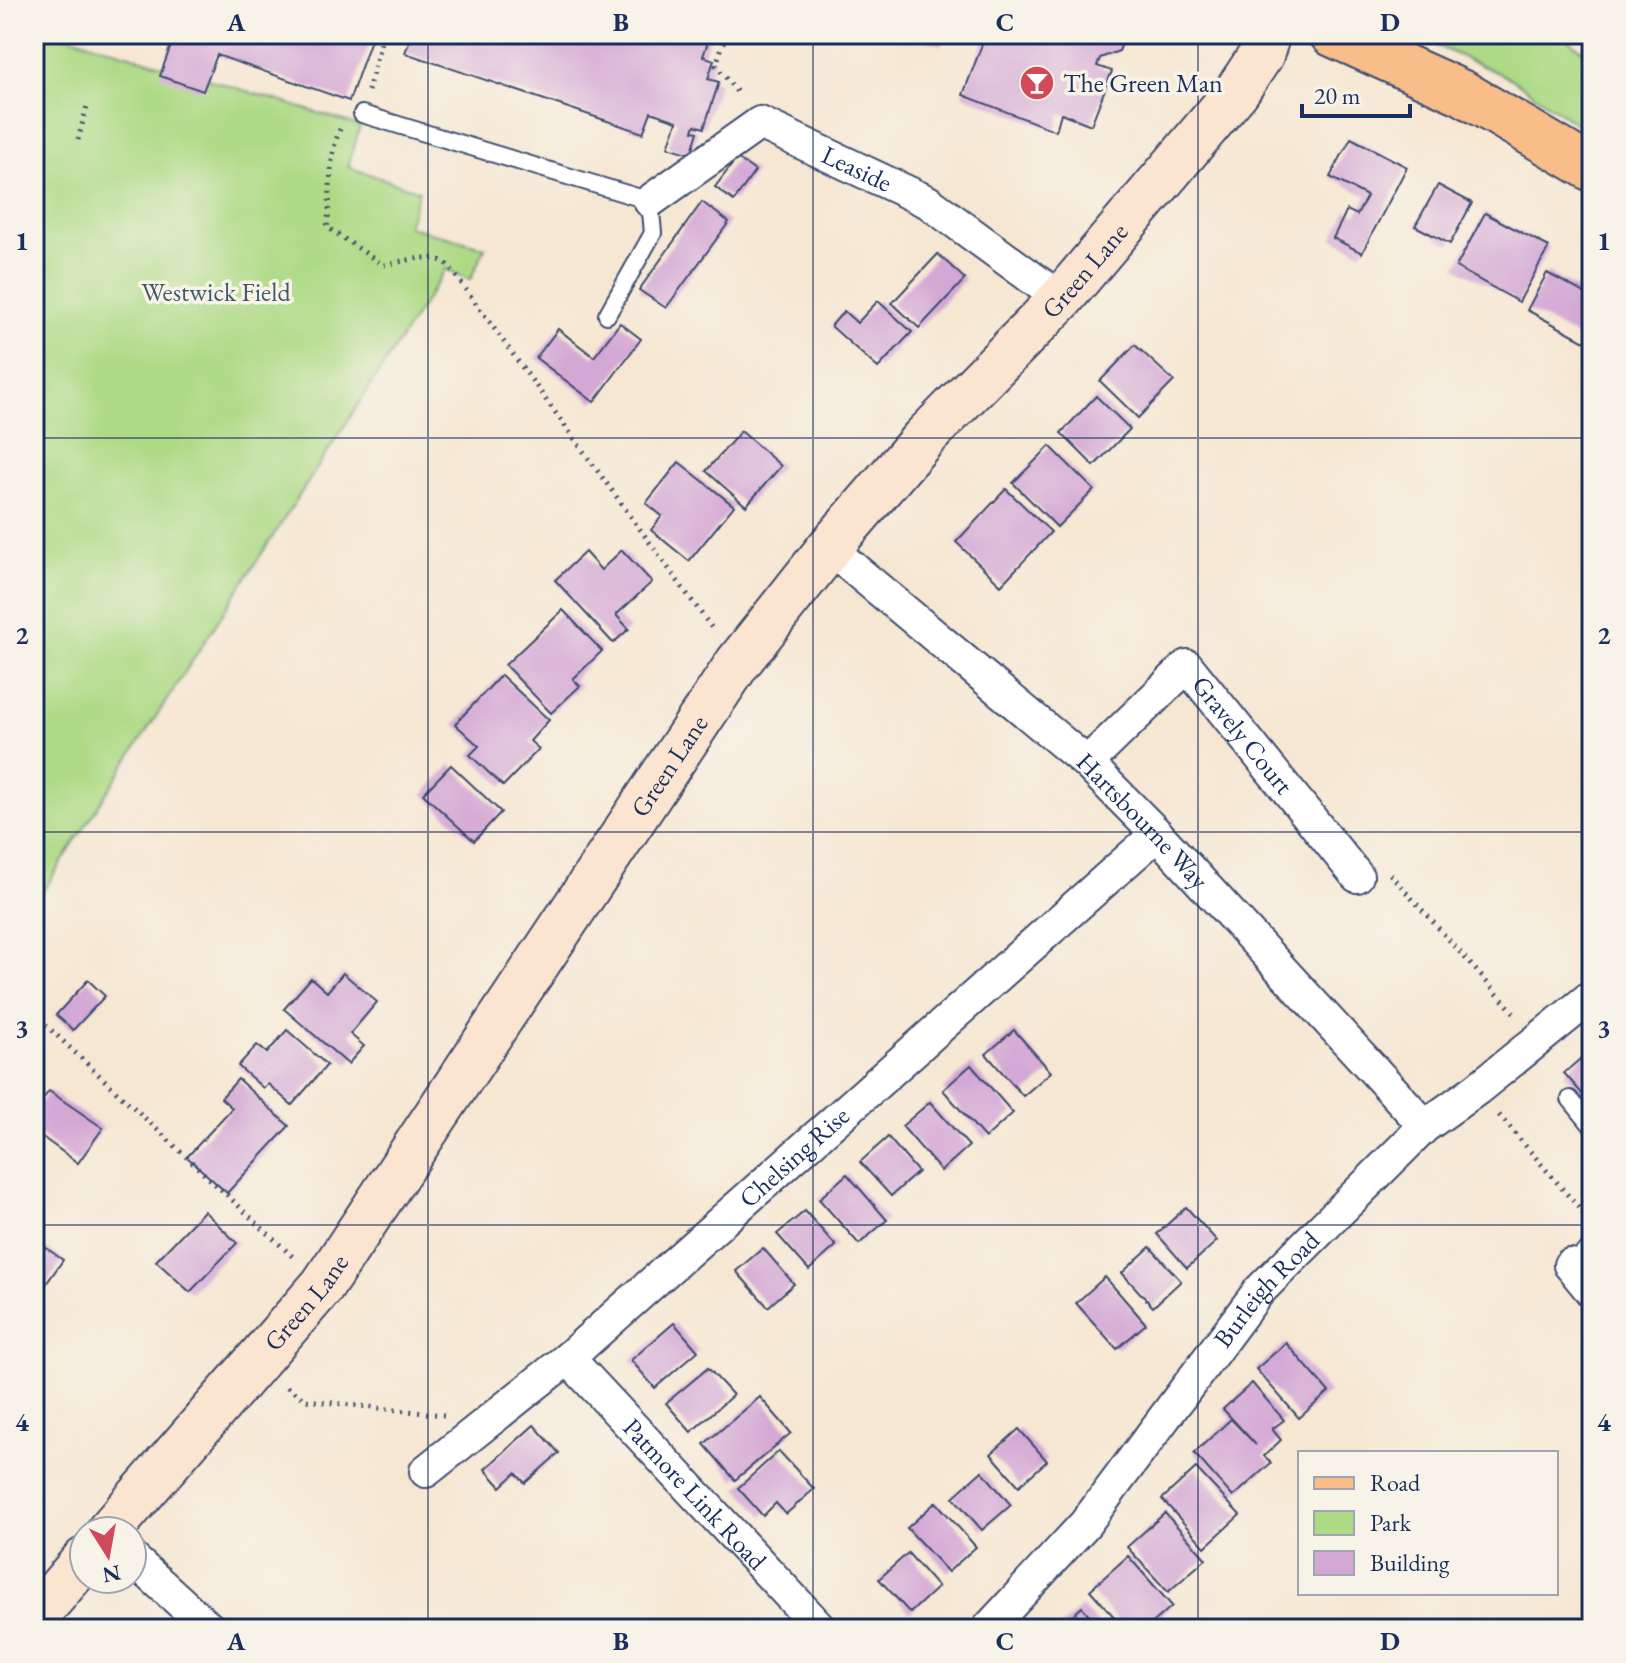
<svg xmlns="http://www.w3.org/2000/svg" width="1626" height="1663" font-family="'EB Garamond',serif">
	<rect width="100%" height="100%" fill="#f7f3e8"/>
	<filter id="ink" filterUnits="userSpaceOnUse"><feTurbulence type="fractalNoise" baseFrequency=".0125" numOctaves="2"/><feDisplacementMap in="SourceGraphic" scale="16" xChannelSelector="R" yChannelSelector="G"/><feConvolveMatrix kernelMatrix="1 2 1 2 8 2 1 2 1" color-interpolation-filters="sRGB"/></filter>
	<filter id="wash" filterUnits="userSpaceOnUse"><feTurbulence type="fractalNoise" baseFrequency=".006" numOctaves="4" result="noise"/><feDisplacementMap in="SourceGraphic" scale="32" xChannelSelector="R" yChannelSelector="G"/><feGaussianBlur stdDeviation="1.8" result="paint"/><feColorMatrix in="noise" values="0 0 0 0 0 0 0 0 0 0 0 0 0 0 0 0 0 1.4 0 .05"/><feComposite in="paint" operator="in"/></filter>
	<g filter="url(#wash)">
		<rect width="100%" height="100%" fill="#f6e7d3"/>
		<g fill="#aeda86" stroke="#648472" stroke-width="2">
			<path d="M34,34H62L360,126L348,167L419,191L408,226L485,248L470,280L446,269L34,905Z"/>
			<path d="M1410,34H1560L1592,57V135L1512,79Z"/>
		</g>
		<g id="blocks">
			<g fill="#d4a8d5">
				<path d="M175,34H373L349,101L217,55L203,91L160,76Z"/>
				<path d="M412,34H711L703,56L714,60L708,79L719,82L704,128L695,125L693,131L698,132L691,154L668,147L677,121L651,112L643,133L405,53Z"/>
				<path d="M911,34H945L941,45Z"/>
				<path d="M986,34H1126L1119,51L1100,58L1097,66L1112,71L1091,125L1061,113L1056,131L963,95Z"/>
				<path d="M1351,138L1407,167L1362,253L1333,238L1347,210L1357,215L1367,196L1330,177Z"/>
				<path d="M737,158L755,171L734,201L715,187Z"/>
				<path d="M1438,185L1472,203L1450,244L1415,226Z"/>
				<path d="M702,202L729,222L666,308L639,290Z"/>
				<path d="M1485,213L1549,247L1519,302L1456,267Z"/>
				<path d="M938,254L965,279L919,328L892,303Z"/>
				<path d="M1547,273L1592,297V345L1527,310Z"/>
				<path d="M878,301L912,332L878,368L831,326L844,311L857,323Z"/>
				<path d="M620,323L641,339L594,402L536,358L558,329L594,357Z"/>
				<path d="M1135,345L1174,381L1138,418L1100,381Z"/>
				<path d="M1096,396L1130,429L1094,466L1061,433Z"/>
				<path d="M741,431L781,466L746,506L706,471Z"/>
				<path d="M1050,446L1094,490L1057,527L1013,483Z"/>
				<path d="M679,462L734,506L689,561L651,530L662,516L646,503Z"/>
				<path d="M1006,489L1051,532L1001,585L956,542Z"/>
				<path d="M622,550L652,582L616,615L629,629L613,643L555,580L585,552L601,570Z"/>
				<path d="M563,610L602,651L573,679L580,686L551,713L505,665Z"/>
				<path d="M501,675L549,720L530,741L539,749L503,786L470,755L479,746L455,724Z"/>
				<path d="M451,765L501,812L474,841L423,794Z"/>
				<path d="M343,973L377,1002L350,1034L364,1046L348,1064L284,1009L311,978L327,992Z"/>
				<path d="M88,980L105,996L73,1030L56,1015Z"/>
				<path d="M287,1030L327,1065L292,1105L268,1084L263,1088L238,1066L257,1045L267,1053Z"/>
				<path d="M1014,1030L1051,1072L1023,1096L986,1054Z"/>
				<path d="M1587,1053L1592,1059V1105L1564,1073Z"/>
				<path d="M971,1065L1013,1113L985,1138L943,1090Z"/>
				<path d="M238,1079L289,1126L227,1193L187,1157L232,1108L221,1098Z"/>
				<path d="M49,1091L103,1128L78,1163L34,1131V1111Z"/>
				<path d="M930,1102L969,1146L941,1171L902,1126Z"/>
				<path d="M888,1137L918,1172L891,1196L860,1162Z"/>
				<path d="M847,1174L887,1220L859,1244L819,1199Z"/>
				<path d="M1186,1207L1217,1241L1187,1268L1157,1234Z"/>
				<path d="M204,1211L237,1243L190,1292L156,1261Z"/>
				<path d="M805,1211L836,1246L809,1270L777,1234Z"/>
				<path d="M34,1239L63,1260L34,1301Z"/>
				<path d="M1150,1247L1181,1281L1153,1307L1122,1273Z"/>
				<path d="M763,1248L794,1284L768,1307L736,1271Z"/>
				<path d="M1105,1277L1146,1324L1117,1349L1076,1303Z"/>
				<path d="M674,1323L698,1351L655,1388L631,1360Z"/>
				<path d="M1286,1343L1329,1392L1299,1418L1256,1369Z"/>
				<path d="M708,1368L733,1395L691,1432L666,1403Z"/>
				<path d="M1252,1383L1284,1420L1272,1429L1281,1440L1264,1456L1271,1463L1233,1497L1194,1453L1231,1419L1256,1445L1223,1409Z"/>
				<path d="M760,1397L791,1433L735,1480L704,1444Z"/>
				<path d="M534,1425L559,1453L525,1483L516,1473L501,1487L485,1469Z"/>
				<path d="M1019,1429L1047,1461L1019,1486L991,1454Z"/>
				<path d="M779,1451L814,1489L786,1514L776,1503L763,1516L738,1488Z"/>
				<path d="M1196,1468L1240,1515L1205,1547L1162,1499Z"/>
				<path d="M982,1471L1011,1505L982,1530L953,1497Z"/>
				<path d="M936,1502L976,1547L948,1572L907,1528Z"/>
				<path d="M1165,1513L1206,1559L1168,1592L1127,1547Z"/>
				<path d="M908,1553L938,1587L910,1613L879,1579Z"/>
				<path d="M1128,1556L1172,1606L1146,1629H1125L1090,1590Z"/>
				<path d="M1082,1607L1102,1629H1058Z"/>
			</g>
		</g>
	</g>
	<g filter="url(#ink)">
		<use href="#blocks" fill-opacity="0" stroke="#3c4b70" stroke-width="2"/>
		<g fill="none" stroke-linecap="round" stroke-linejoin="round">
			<g stroke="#3c4b70" stroke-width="20">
				<g id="lane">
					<path d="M362,114L650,201L653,233L607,315"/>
					<path d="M1570,1099L1592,1126"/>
					<path d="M1570,1265L1592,1246"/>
				</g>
			</g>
			<g stroke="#3c4b70" stroke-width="36">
				<g id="street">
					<path id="s1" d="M650,201L760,123L928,202L1061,299"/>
					<path id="s2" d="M829,548L1087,763L1157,834L1425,1126"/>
					<path id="s3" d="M1087,763L1187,666L1357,876"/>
					<path d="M1570,1265L1592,1292"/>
					<path id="s4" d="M568,1358L821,1629"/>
					<path id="s5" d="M426,1471L568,1358L1157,834"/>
					<path d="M132,1558L210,1629"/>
					<path id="s6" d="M988,1629L1085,1524L1259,1291L1425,1126L1477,1089L1592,996"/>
				</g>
			</g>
			<g stroke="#3c4b70" stroke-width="48">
				<g id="secondary">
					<path id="s7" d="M109,1531L323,1285L737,664L829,548L923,439L1061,299L1237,91L1261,55L1268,34"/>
					<path d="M34,1619L84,1560"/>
				</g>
			</g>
			<g stroke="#3c4b70" stroke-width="48">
				<path id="primary" d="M1332,34L1463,93L1592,169"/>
			</g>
			<g stroke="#3c4b70" stroke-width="5" stroke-dasharray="2 6" stroke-linecap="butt">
				<path d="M726,34L716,65L740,96"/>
				<path d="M368,91L383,34"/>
				<path d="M340,129C327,160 332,193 327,227L383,265C403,262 432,251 448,265L714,631"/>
				<path d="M78,140L88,102"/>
				<path d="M1390,874L1517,1016"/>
				<path d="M34,1014L293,1257"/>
				<path d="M1499,1115L1591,1222"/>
				<path d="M287,1387L305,1400L444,1415"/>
			</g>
			<use href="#lane" stroke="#fff" stroke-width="16"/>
			<use href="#street" stroke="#fff" stroke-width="32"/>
			<use href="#secondary" stroke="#fce5d0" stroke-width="44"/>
			<use href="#primary" stroke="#f8bd89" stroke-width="44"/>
		</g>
	</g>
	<path fill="none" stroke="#1b2f5e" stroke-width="2" stroke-opacity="0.55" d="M428,34V1629M813,34V1629M1198,34V1629M34,438H1592M34,832H1592M34,1225H1592"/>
	<defs>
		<g id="bar-disc" transform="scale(1.8)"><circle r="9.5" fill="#d1495b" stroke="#f7f3e8"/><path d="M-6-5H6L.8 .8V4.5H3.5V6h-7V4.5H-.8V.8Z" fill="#fff"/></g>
	</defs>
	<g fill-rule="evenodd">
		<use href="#bar-disc" x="1037" y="83"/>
	</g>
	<g text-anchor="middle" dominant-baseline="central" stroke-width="7" stroke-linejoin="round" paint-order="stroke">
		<g font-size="26" fill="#1b2f5e" stroke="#f7f3e8" text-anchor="start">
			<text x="1063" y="83">The Green Man</text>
		</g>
		<g font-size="26" fill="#1b2f5e" stroke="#f7f3e8">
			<text stroke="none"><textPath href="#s1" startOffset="242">Leaside</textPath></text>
			<text stroke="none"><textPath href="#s7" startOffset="1598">Green Lane</textPath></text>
			<text stroke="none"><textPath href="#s3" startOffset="228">Gravely Court</textPath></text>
			<text stroke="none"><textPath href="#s7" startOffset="950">Green Lane</textPath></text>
			<text stroke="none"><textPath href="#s2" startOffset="416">Hartsbourne Way</textPath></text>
			<text stroke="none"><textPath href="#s5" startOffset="484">Chelsing Rise</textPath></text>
			<text stroke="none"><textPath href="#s6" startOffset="440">Burleigh Road</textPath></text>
			<text stroke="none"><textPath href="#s7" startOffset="302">Green Lane</textPath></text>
			<text stroke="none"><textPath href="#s4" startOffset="186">Patmore Link Road</textPath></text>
		</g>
		<g font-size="26" fill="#405a68" stroke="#f7f3e8">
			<text x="216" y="292">Westwick Field</text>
		</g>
	</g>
	<rect width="1626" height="1663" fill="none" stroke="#f7f3e8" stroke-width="88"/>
	<rect x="1298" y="1451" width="260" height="144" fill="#f7f3e8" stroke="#9fa5b1" stroke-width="2"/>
	<rect x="1314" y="1477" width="40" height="12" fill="#f8bd89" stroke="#9fa5b1" stroke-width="2"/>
	<text x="1370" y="1491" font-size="24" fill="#1b2f5e">Road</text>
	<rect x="1314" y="1511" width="40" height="24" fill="#aeda86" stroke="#9fa5b1" stroke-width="2"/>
	<text x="1370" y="1531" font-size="24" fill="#1b2f5e">Park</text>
	<rect x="1314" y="1551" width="40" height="24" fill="#d4a8d5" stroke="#9fa5b1" stroke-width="2"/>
	<text x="1370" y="1571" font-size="24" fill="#1b2f5e">Building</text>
	<g transform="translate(108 1555) rotate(169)"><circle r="38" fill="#f7f3e8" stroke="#9fa5b1" stroke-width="2"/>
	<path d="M0-6L14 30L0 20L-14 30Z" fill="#d1495b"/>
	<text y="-12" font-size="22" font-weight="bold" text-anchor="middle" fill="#1b2f5e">N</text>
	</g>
	<path d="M1302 104v12h108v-12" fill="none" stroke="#1b2f5e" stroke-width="4"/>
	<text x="1314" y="104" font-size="24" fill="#1b2f5e" stroke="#f7f3e8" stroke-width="6" paint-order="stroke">20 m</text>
	<rect x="44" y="44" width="1538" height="1575" fill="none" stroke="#1b2f5e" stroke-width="3"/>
	<g font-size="26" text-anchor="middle" font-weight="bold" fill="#1b2f5e">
		<text x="236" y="31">A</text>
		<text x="621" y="31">B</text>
		<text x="1005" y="31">C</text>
		<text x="1390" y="31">D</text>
		<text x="22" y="250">1</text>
		<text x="1604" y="250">1</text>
		<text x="22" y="644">2</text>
		<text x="1604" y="644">2</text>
		<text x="22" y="1037">3</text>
		<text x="1604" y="1037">3</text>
		<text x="22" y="1431">4</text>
		<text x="1604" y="1431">4</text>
		<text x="236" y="1650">A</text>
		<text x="621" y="1650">B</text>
		<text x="1005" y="1650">C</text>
		<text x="1390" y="1650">D</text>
	</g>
</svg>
